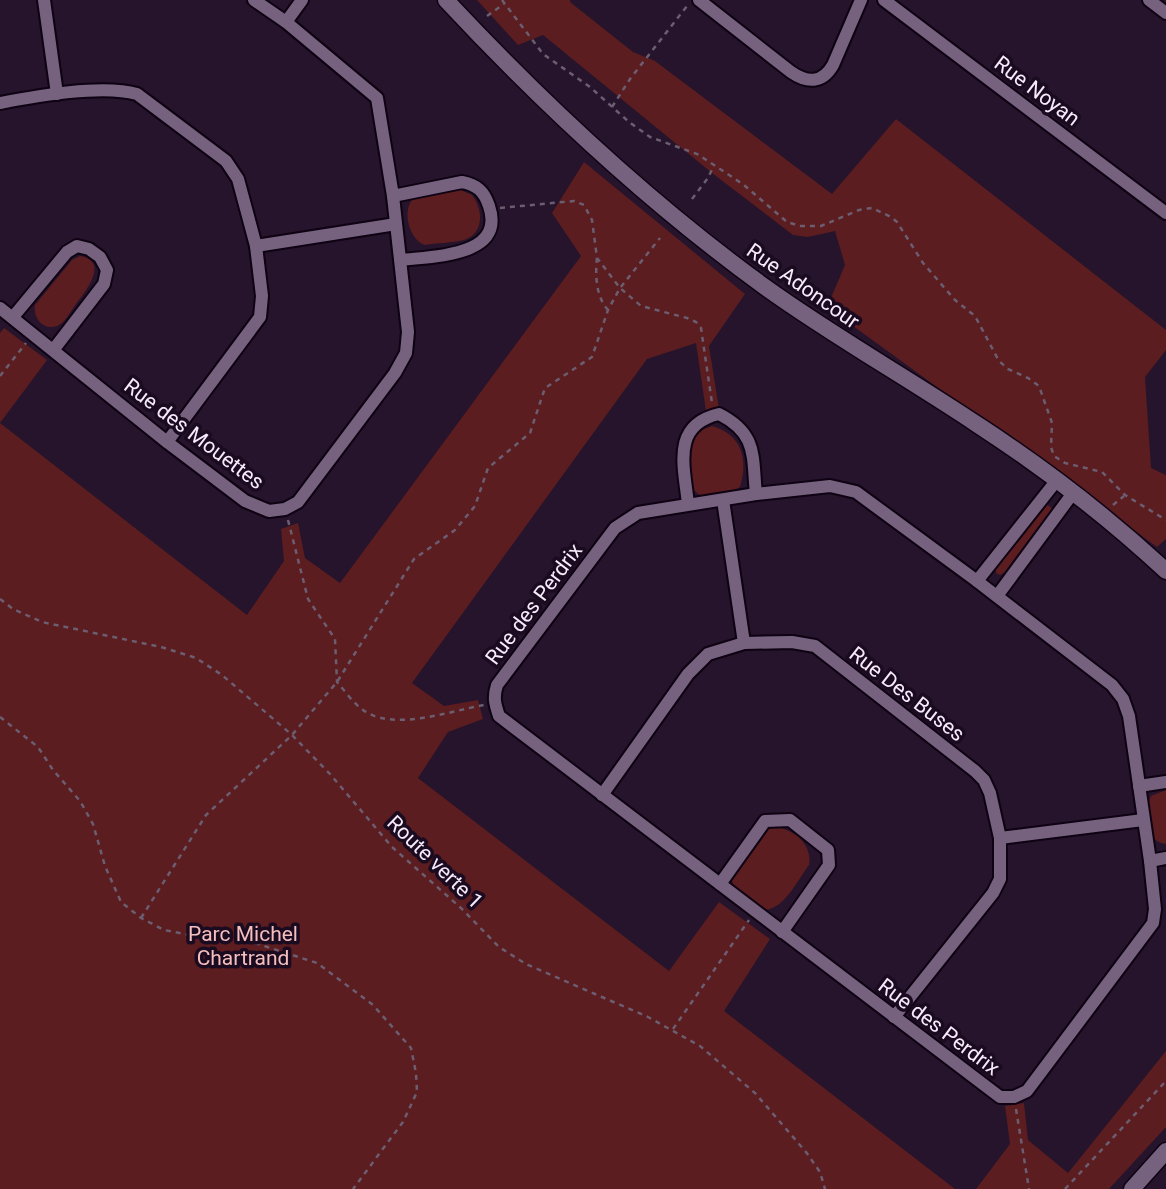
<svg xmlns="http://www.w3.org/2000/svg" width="1166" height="1189" font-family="Roboto,sans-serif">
	<rect width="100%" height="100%" fill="#25142b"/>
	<g fill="#5b1d1f">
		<path d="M477,0H570V2L633,52L655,61L832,194L896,119L1166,330V350L1145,377L1151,468L1166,475V539L1157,547L827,307L845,265L835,231L808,237L793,235L712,173L543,35L518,45Z"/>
		<path d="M584,162L745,294L709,346L719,409L706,411L696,343L647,359L412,683L444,706L478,700L483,719L448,732L418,778L669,971L719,902L770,939L724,1011L955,1189H0V423L247,615L284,561L281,529L298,523L305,558L340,583L581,256L552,213Z"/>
		<path d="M458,189L472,195C483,209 485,233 464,240C452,243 437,243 425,245C409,240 401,209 414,198C424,190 446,191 458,189Z"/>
		<path d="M80,256C110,261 86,291 76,304C72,309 68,317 63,322C49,335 32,321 35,305L72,260Z"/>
		<path d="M4,328L47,360L0,423V333Z"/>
		<path d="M712,426C741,434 749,459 740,487C728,494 705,504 694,490C689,484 689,475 688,468C686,459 684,449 689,440C693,432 704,429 712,426Z"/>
		<path d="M1046,504L1052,508L1050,513L1005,572L1000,575L996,573V568Z"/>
		<path d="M1166,790V844C1143,841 1144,813 1151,796Z"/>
		<path d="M773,827C793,828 813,844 809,865C797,881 785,908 765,910C751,902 732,895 732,878L766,830Z"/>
		<path d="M1166,1051V1127L1109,1189H976L1010,1144L1005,1106L1024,1103L1028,1140L1068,1173Z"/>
	</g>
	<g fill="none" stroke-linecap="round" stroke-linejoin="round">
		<g stroke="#0e0213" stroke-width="16">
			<g id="minor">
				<path d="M44,0L57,94"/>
				<path d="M699,0L791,72C807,83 822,84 833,65L861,0"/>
				<path d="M884,0L1166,213"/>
				<path d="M1149,0L1166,13"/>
				<path d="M286,22L302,0"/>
				<path d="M0,103C37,96 102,84 137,94L226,161L238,179L256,246L262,296L260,317L167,442"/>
				<path d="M393,196L462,182C477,185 484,191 489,206C506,257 433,256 401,260"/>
				<path d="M256,246L396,224"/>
				<path d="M0,308L167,442L245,501L269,511L285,509L298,502L395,373L406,353L408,332L393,196L377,98L286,22L254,0"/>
				<path d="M13,317L67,252L77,246L89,249L100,257L107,270L104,284L54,349"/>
				<path d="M830,486L856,492L977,581L1112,685L1123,699L1129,716L1150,861L1155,909L1153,923L1027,1091L1014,1097H1000L499,716C495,704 493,698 497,685L615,528L638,513L756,494Z"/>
				<path d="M723,500L744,643"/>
				<path d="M688,504C684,466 671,425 719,414C758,434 752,456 756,494"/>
				<path d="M977,581L1057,480"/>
				<path d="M997,596L1073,493"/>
				<path d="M1139,786L1166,782"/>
				<path d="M602,795L688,674L708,654L744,643L792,642L815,646L975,771L984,780L990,793L1000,838V879L993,893L894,1017"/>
				<path d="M1000,838L1143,820"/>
				<path d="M1150,861L1166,858"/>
				<path d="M720,884L765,821L790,820L828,850L829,865L782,932"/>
			</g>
		</g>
		<g stroke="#0e0213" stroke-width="19">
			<g id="tertiary">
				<path d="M446,0C544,105 648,202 765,287C833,336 908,378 978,425C1044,468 1108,517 1166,571"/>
				<path d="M1132,1189L1166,1151"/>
			</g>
		</g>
		<g stroke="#6c5d71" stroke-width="2.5" stroke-dasharray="5 5" stroke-linecap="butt">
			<path d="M502,0L543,54L590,87L629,122L650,137L697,154L714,165L744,185L787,222L800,226H821L859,210L872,208L891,217L897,222L923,263L955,300L975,316L999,361L1008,369L1028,378L1039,386L1052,423L1051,447L1054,456L1065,463L1102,472L1125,495L1166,520"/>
			<path d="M487,16L504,4"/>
			<path d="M612,107L630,79L687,6"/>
			<path d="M692,199L708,178L714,165"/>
			<path d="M500,208L574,201L584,205L592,220L597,258L620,288L641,306L687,318L696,322L701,328L712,403"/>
			<path d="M597,258C595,275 596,297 608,310"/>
			<path d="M0,376L26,343"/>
			<path d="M1113,505L1124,496"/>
			<path d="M288,520L308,599L335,639L337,682C345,691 353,703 363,710C393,732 450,711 484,705"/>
			<path d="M0,599L13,609L42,622L161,647L196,658L222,675L292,735L330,774L392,847L461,908L499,947L526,964L648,1017L700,1046L755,1093L806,1152L820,1172L825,1189"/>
			<path d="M0,717L38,747L53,770L80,801L93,824L105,866L121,902L141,918L164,930L210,939L255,943L317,963L373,1005L411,1048L416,1073L417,1092L403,1122L353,1189"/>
			<path d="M141,918L206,815L292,735L337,682L414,559L455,530L475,506L488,468L530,433L545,388L592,357L608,310L620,288L660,238"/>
			<path d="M673,1029L749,920"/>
			<path d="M1016,1109L1029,1189"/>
			<path d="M1065,1189L1166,1081"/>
		</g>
		<use href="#minor" stroke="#76627e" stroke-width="12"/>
		<use href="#tertiary" stroke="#76627e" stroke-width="16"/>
	</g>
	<g text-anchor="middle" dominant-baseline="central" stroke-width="7" stroke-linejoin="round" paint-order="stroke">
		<g font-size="21" fill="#f7ebfb" stroke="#1b0b21">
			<text transform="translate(1037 91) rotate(37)">Rue Noyan</text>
			<text transform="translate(803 286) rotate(35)">Rue Adoncour</text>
			<text transform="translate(194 434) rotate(37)">Rue des Mouettes</text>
			<text transform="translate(534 604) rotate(-53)">Rue des Perdrix</text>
			<text transform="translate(907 694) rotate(38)">Rue Des Buses</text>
			<text transform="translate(435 862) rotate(44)">Route verte 1</text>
			<text transform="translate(939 1027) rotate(37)">Rue des Perdrix</text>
		</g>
		<g font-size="21" fill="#f4bfbd" stroke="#1b0b21">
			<text x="243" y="934">Parc Michel<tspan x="243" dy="24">Chartrand</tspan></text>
		</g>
	</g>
</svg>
